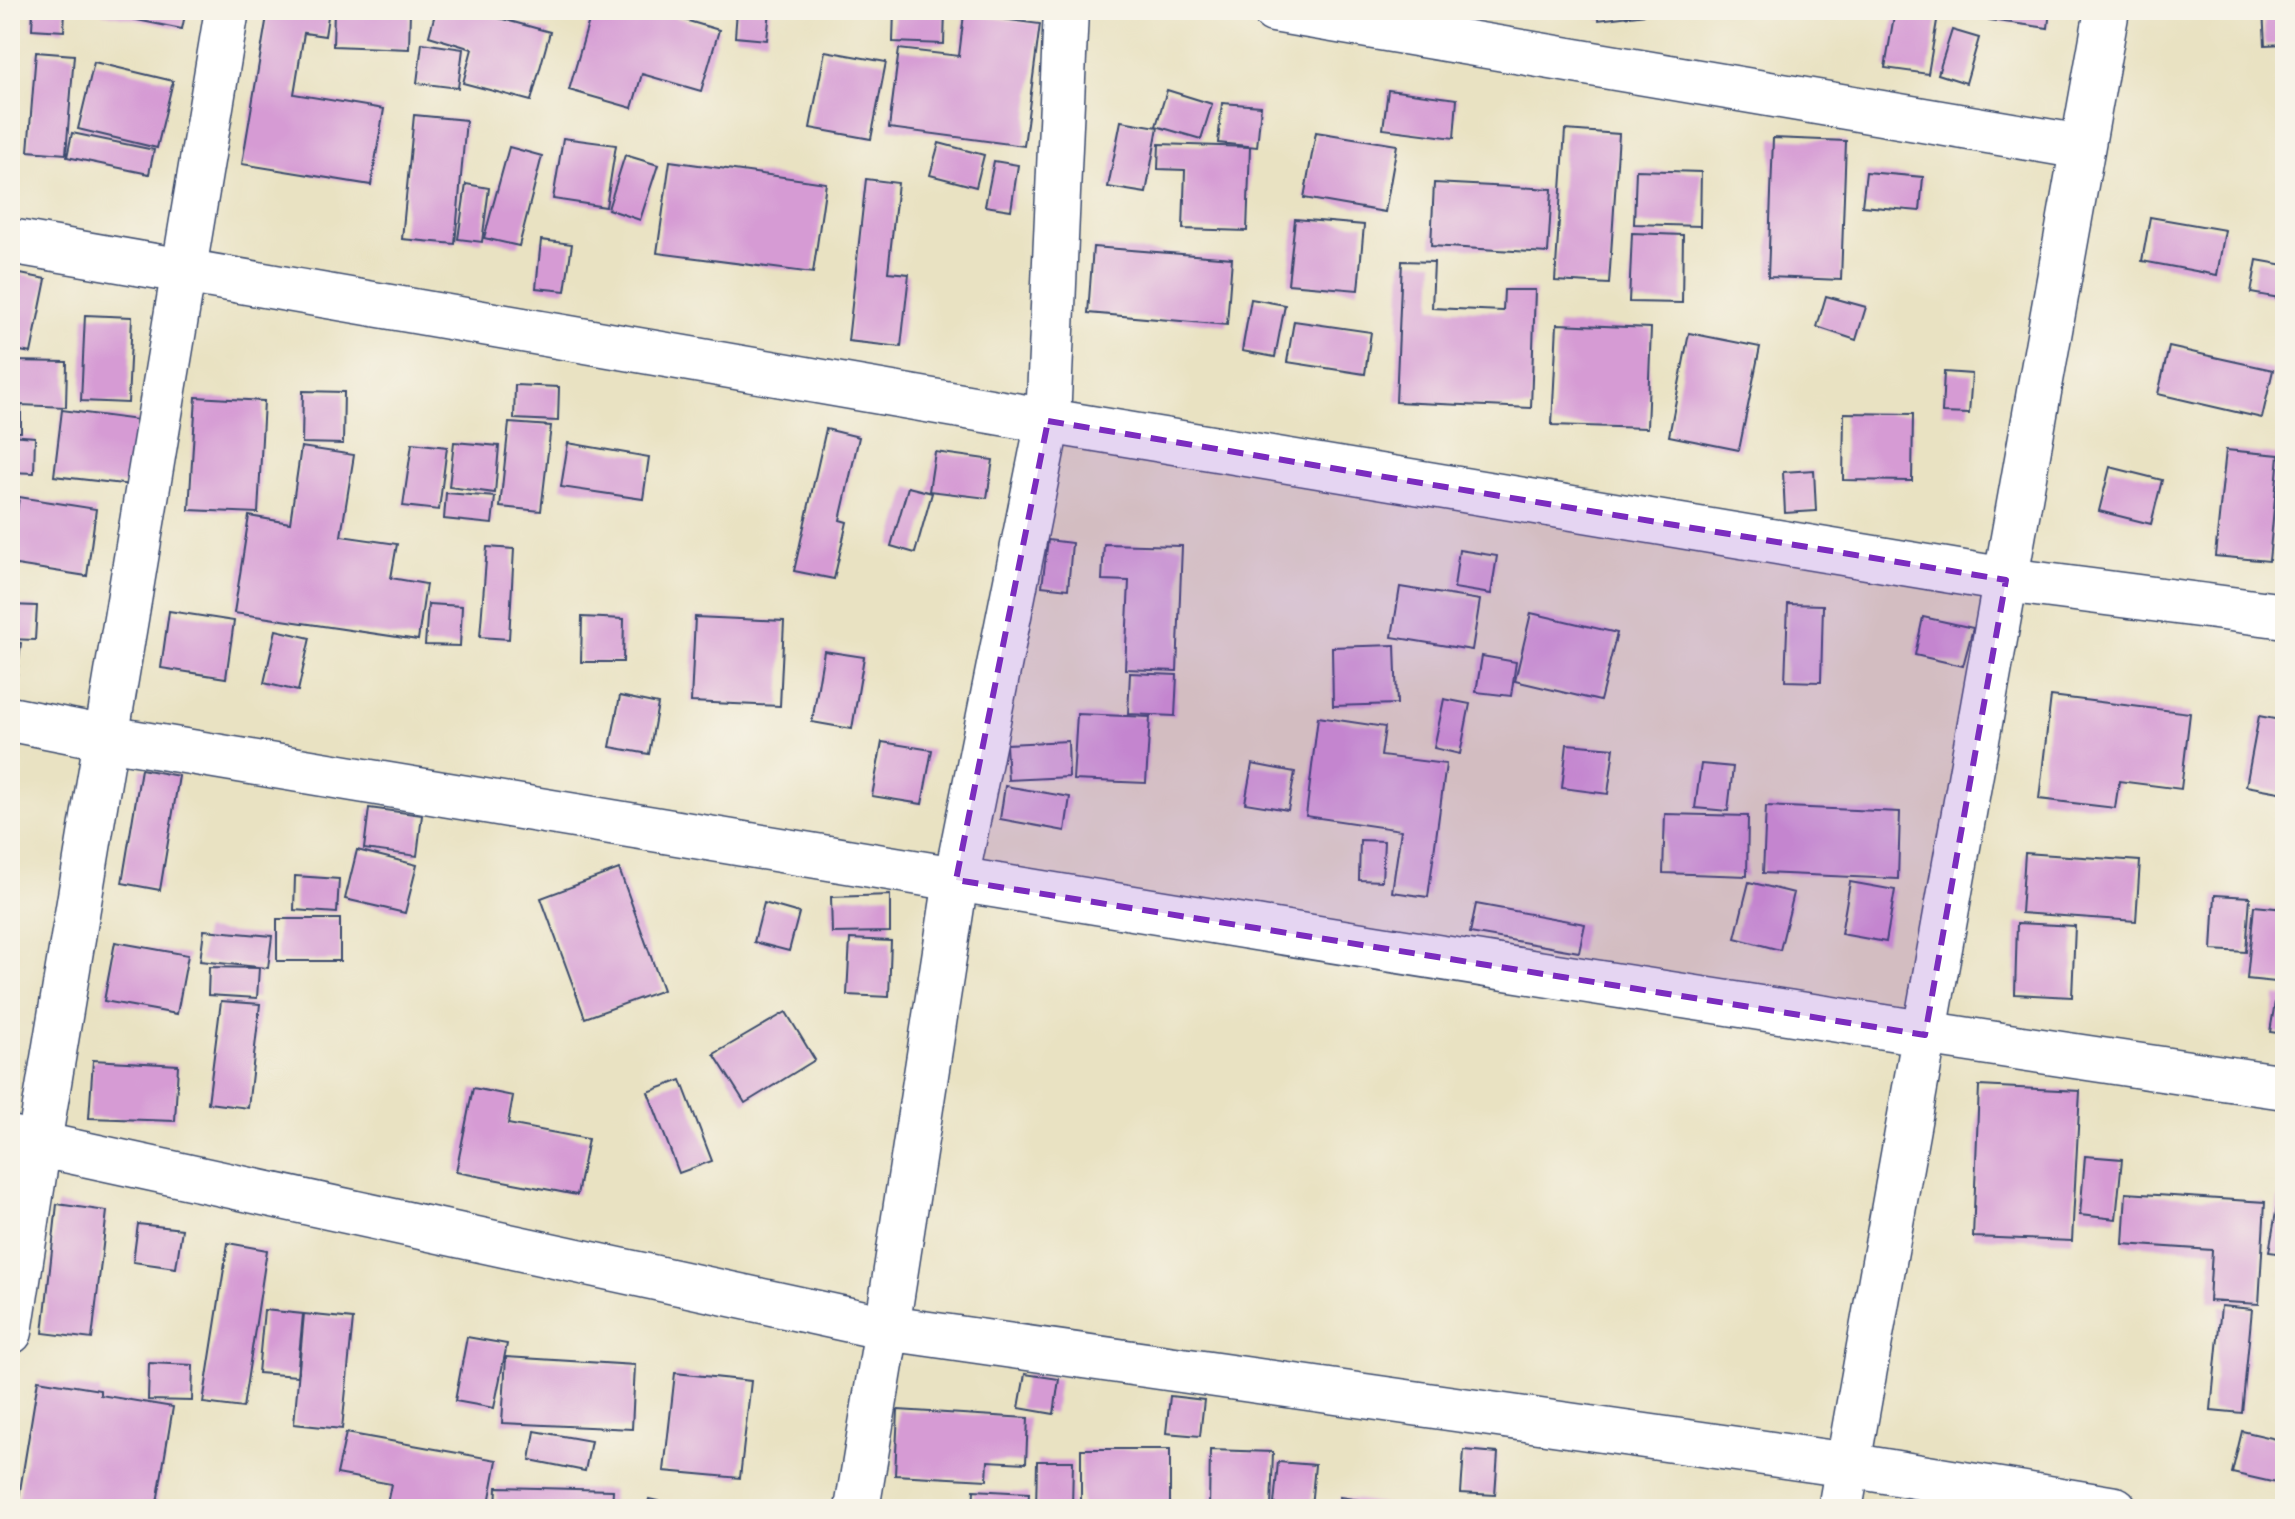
<svg xmlns="http://www.w3.org/2000/svg" width="2295" height="1519" font-family="'IM FELL English',serif">
	<rect width="100%" height="100%" fill="#f7f3e8"/>
	<filter id="ink" filterUnits="userSpaceOnUse"><feTurbulence type="fractalNoise" baseFrequency=".0125" numOctaves="2"/><feDisplacementMap in="SourceGraphic" scale="16" xChannelSelector="R" yChannelSelector="G"/><feConvolveMatrix kernelMatrix="1 2 1 2 8 2 1 2 1" color-interpolation-filters="sRGB"/></filter>
	<filter id="wash" filterUnits="userSpaceOnUse"><feTurbulence type="fractalNoise" baseFrequency=".006" numOctaves="4" result="noise"/><feDisplacementMap in="SourceGraphic" scale="32" xChannelSelector="R" yChannelSelector="G"/><feGaussianBlur stdDeviation="1.8" result="paint"/><feColorMatrix in="noise" values="0 0 0 0 0 0 0 0 0 0 0 0 0 0 0 0 0 1.4 0 .05"/><feComposite in="paint" operator="in"/></filter>
	<g filter="url(#wash)">
		<rect width="100%" height="100%" fill="#e9e2c2"/>
		<g id="blocks">
			<g fill="#d69bd4">
				<path d="M33,10H65L64,31L32,29Z"/>
				<path d="M103,10H186L182,29L102,13Z"/>
				<path d="M268,10H329L325,36L304,33L294,94L384,109L371,185L242,164Z"/>
				<path d="M334,10H410L409,49L333,46Z"/>
				<path d="M436,10H469L550,32L531,101L463,83L472,49L429,36Z"/>
				<path d="M592,10H651L719,30L701,91L642,74L632,108L569,90Z"/>
				<path d="M737,10H770L767,40L735,37Z"/>
				<path d="M894,10H945L944,44L893,42Z"/>
				<path d="M1598,10H1661V12L1599,20Z"/>
				<path d="M1895,10L1938,15L1928,74L1885,68Z"/>
				<path d="M1930,10H2050L2048,28L1930,12Z"/>
				<path d="M2263,10H2285V44L2265,45Z"/>
				<path d="M964,14L1040,24L1024,146L889,128L899,49L959,56Z"/>
				<path d="M1952,30L1979,38L1966,83L1938,74Z"/>
				<path d="M422,43L463,49L458,88L417,83Z"/>
				<path d="M825,51L886,62L871,139L810,128Z"/>
				<path d="M36,52L74,55L66,154L28,151Z"/>
				<path d="M10,62L18,63L12,132H10Z"/>
				<path d="M94,62L173,81L157,148L78,129Z"/>
				<path d="M1167,90L1212,104L1201,139L1156,126Z"/>
				<path d="M1388,90L1457,99L1454,138L1383,129Z"/>
				<path d="M1222,103L1261,106L1257,147L1218,143Z"/>
				<path d="M414,115L466,120L455,244L402,239Z"/>
				<path d="M1121,121L1158,127L1146,193L1108,187Z"/>
				<path d="M1565,130L1619,134L1609,284L1555,281Z"/>
				<path d="M1316,132L1397,145L1385,212L1304,198Z"/>
				<path d="M72,133L154,150L149,174L67,157Z"/>
				<path d="M563,138L616,145L606,207L553,199Z"/>
				<path d="M1773,138L1846,141L1841,280L1768,277Z"/>
				<path d="M939,143L984,155L976,187L930,175Z"/>
				<path d="M1159,144L1250,147L1247,231L1183,229L1185,170L1158,169Z"/>
				<path d="M509,147L542,156L519,246L484,238Z"/>
				<path d="M625,155L658,165L640,220L608,209Z"/>
				<path d="M670,161L826,183L813,273L657,253Z"/>
				<path d="M994,161L1018,165L1011,210L985,206Z"/>
				<path d="M1636,170L1701,172L1700,226L1634,224Z"/>
				<path d="M1866,172L1923,177L1920,211L1862,206Z"/>
				<path d="M866,179L898,183L888,272L909,274L901,347L848,341Z"/>
				<path d="M1434,183L1552,189L1548,253L1431,246Z"/>
				<path d="M466,184L489,188L482,242L458,239Z"/>
				<path d="M2150,217L2225,230L2217,275L2142,261Z"/>
				<path d="M1295,219L1364,225L1358,290L1288,284Z"/>
				<path d="M1632,233L1683,235L1682,303L1629,302Z"/>
				<path d="M541,240L572,244L565,291L536,288Z"/>
				<path d="M1093,247L1232,258L1227,325L1088,313Z"/>
				<path d="M2257,260L2285,265V299L2251,293Z"/>
				<path d="M1402,261L1434,262L1432,308L1503,311L1504,290H1535L1531,408L1396,402Z"/>
				<path d="M10,272L46,279L31,353L10,349Z"/>
				<path d="M1826,296L1866,307L1856,340L1817,327Z"/>
				<path d="M1251,299L1285,305L1275,357L1242,351Z"/>
				<path d="M85,315L132,317L128,403L81,401Z"/>
				<path d="M1294,321L1371,332L1365,374L1287,362Z"/>
				<path d="M1557,324L1651,328L1647,428L1552,425Z"/>
				<path d="M1689,333L1760,347L1739,450L1669,436Z"/>
				<path d="M2169,347L2273,370L2262,418L2158,394Z"/>
				<path d="M10,361L67,362L66,407L21,405V432H10Z"/>
				<path d="M1944,372L1972,374L1969,414L1942,413Z"/>
				<path d="M515,385L559,387L558,421L514,419Z"/>
				<path d="M303,391L344,392L343,444L302,443Z"/>
				<path d="M196,397L264,401L258,513L189,510Z"/>
				<path d="M62,410L138,420L131,485L54,476Z"/>
				<path d="M1844,413L1913,414L1912,481L1843,480Z"/>
				<path d="M509,423L551,426L541,511L500,507Z"/>
				<path d="M826,429L859,437L840,520L847,522L834,579L794,571Z"/>
				<path d="M10,435L35,437L34,473L10,472Z"/>
				<path d="M454,442L499,446L495,493L449,487Z"/>
				<path d="M412,443L447,447L439,510L403,506Z"/>
				<path d="M568,443L649,457L643,499L561,487Z"/>
				<path d="M301,447L354,455L341,536L397,544L391,578L426,584L418,640L234,613L249,516L290,523Z"/>
				<path d="M2226,450L2279,455L2269,561L2215,556Z"/>
				<path d="M935,452L993,460L987,498L929,491Z"/>
				<path d="M2110,467L2162,480L2151,524L2099,511Z"/>
				<path d="M1814,470L1816,511L1785,513L1783,472Z"/>
				<path d="M908,487L932,493L915,553L891,546Z"/>
				<path d="M446,493L495,497L492,524L444,519Z"/>
				<path d="M19,497L96,509L87,576L10,564Z"/>
				<path d="M1048,540L1072,543L1068,589L1042,586Z"/>
				<path d="M1104,544L1182,546L1177,671L1125,669L1129,581L1102,580Z"/>
				<path d="M487,547L514,549L509,639L480,637Z"/>
				<path d="M1459,550L1497,556L1491,594L1454,588Z"/>
				<path d="M1400,587L1480,600L1472,650L1392,637Z"/>
				<path d="M428,604L462,606L460,646L425,645Z"/>
				<path d="M1788,604L1823,605L1821,682L1785,681Z"/>
				<path d="M10,605L37,606L35,640L10,639Z"/>
				<path d="M169,611L234,621L226,678L161,668Z"/>
				<path d="M1531,613L1617,633L1600,701L1515,681Z"/>
				<path d="M582,617L624,619L623,662H581Z"/>
				<path d="M695,617L784,621L780,706L691,702Z"/>
				<path d="M1923,617L1973,628L1963,666L1915,655Z"/>
				<path d="M276,630L310,638L298,691L264,683Z"/>
				<path d="M10,641L21,643L17,676L10,675Z"/>
				<path d="M1395,645L1397,704L1333,706L1332,647Z"/>
				<path d="M824,651L864,657L852,729L812,722Z"/>
				<path d="M1482,656L1516,662L1511,696L1476,692Z"/>
				<path d="M1130,673L1177,675L1175,716L1128,714Z"/>
				<path d="M620,696L658,704L649,754L610,747Z"/>
				<path d="M2051,696L2190,713L2181,789L2119,781L2115,808L2039,799Z"/>
				<path d="M1444,699L1470,704L1460,754L1434,748Z"/>
				<path d="M1077,714L1150,717L1146,783L1073,780Z"/>
				<path d="M2259,716L2285,721V793L2246,786Z"/>
				<path d="M1318,717L1385,727L1381,756L1446,764L1428,897L1392,892L1401,830L1306,816Z"/>
				<path d="M1068,741L1069,777L1008,780L1006,744Z"/>
				<path d="M882,742L932,750L922,804L872,796Z"/>
				<path d="M1567,744L1614,748L1608,794L1562,788Z"/>
				<path d="M1252,764L1295,772L1288,810L1245,803Z"/>
				<path d="M1701,764L1733,767L1728,811L1695,808Z"/>
				<path d="M141,769L179,776L160,890L122,883Z"/>
				<path d="M1005,786L1070,797L1065,831L1000,819Z"/>
				<path d="M1766,806L1900,812L1898,879L1763,873Z"/>
				<path d="M369,808L422,815L417,856L364,849Z"/>
				<path d="M1665,814L1748,816L1747,876L1663,873Z"/>
				<path d="M1360,840L1384,841L1382,881L1359,880Z"/>
				<path d="M357,850L417,865L405,913L345,899Z"/>
				<path d="M2025,853L2140,861L2136,921L2021,913Z"/>
				<path d="M619,869L663,990L585,1018L541,898Z"/>
				<path d="M295,876L339,879L337,913L294,910Z"/>
				<path d="M1749,882L1794,893L1780,950L1735,938Z"/>
				<path d="M1850,882L1895,890L1886,942L1841,934Z"/>
				<path d="M890,895V932L832,933L831,897Z"/>
				<path d="M2215,895L2250,897L2246,952L2212,950Z"/>
				<path d="M764,903L799,913L789,951L754,942Z"/>
				<path d="M1476,904L1585,924L1579,952L1470,933Z"/>
				<path d="M2254,906L2285,909V983L2247,979Z"/>
				<rect x="277" y="919" width="63" height="42"/>
				<path d="M2017,923L2075,926L2072,997L2015,994Z"/>
				<path d="M204,930L272,936L268,968L200,961Z"/>
				<path d="M850,939L891,941L889,997L847,995Z"/>
				<path d="M115,942L188,955L177,1014L104,1001Z"/>
				<path d="M209,967L259,968L257,998L208,995Z"/>
				<path d="M2276,996L2285,997V1034L2270,1032Z"/>
				<path d="M221,1001L260,1004L248,1108L208,1103Z"/>
				<path d="M786,1012L815,1060L745,1103L714,1054Z"/>
				<path d="M93,1060L178,1065L175,1121L89,1118Z"/>
				<path d="M681,1080L712,1161L679,1173L648,1092Z"/>
				<path d="M1979,1086L2080,1091L2072,1241L1973,1237Z"/>
				<path d="M473,1088L513,1096L508,1124L588,1139L577,1195L456,1172Z"/>
				<path d="M2085,1156L2122,1159L2116,1219L2080,1215Z"/>
				<path d="M2282,1178L2285,1179V1254L2269,1252Z"/>
				<path d="M2126,1193L2265,1202L2259,1304L2209,1301L2212,1250L2123,1244Z"/>
				<path d="M57,1204L107,1211L92,1339L43,1333Z"/>
				<path d="M138,1224L182,1229L176,1268L133,1262Z"/>
				<path d="M228,1243L267,1250L243,1408L203,1403Z"/>
				<path d="M2221,1306L2252,1309L2242,1413L2211,1410Z"/>
				<path d="M264,1310L303,1314L297,1376L258,1373Z"/>
				<path d="M304,1314L353,1319L342,1429L294,1424Z"/>
				<path d="M467,1337L507,1344L494,1408L455,1401Z"/>
				<path d="M506,1357L635,1365L632,1429L502,1423Z"/>
				<path d="M149,1363L193,1365L192,1401L148,1400Z"/>
				<path d="M675,1373L751,1381L740,1478L664,1471Z"/>
				<path d="M1025,1374L1059,1379L1054,1414L1019,1408Z"/>
				<path d="M38,1380L100,1390V1395L173,1407L156,1509H110L82,1505L81,1509H17Z"/>
				<path d="M1170,1396L1204,1400L1200,1436L1166,1433Z"/>
				<path d="M898,1410L1028,1418L1026,1463L988,1461L987,1480L895,1475Z"/>
				<path d="M535,1431L591,1441L585,1471L530,1460Z"/>
				<path d="M2242,1431L2285,1441V1485L2232,1473Z"/>
				<path d="M346,1433L497,1460L488,1509H386L391,1484L337,1474Z"/>
				<rect x="1081" y="1449" width="89" height="60"/>
				<path d="M1210,1450L1273,1452L1271,1509H1209Z"/>
				<path d="M1464,1450L1498,1453L1495,1495L1461,1493Z"/>
				<path d="M1037,1461H1073L1072,1509H1036Z"/>
				<path d="M1278,1462L1315,1465L1311,1507L1274,1504Z"/>
				<path d="M497,1487L613,1490L612,1509H496Z"/>
				<path d="M974,1490L1029,1493L1028,1509H973Z"/>
				<path d="M1340,1497L1406,1507V1509H1338Z"/>
				<path d="M649,1499L688,1508L687,1509H646Z"/>
			</g>
		</g>
	</g>
	<g filter="url(#ink)">
		<use href="#blocks" fill-opacity="0" stroke="#3a4a6d" stroke-width="2"/>
		<g fill="none" stroke-linecap="round" stroke-linejoin="round">
			<g stroke="#3a4a6d" stroke-width="47">
				<g id="minor">
					<path d="M1274,10L2082,147"/>
					<path d="M10,241L1048,421L2006,580L2285,616"/>
					<path d="M10,719L107,738C832,859 1557,981 2285,1087"/>
					<path d="M10,1138L887,1328L1848,1465L2115,1509"/>
					<path d="M10,1332L39,1143L227,10"/>
					<path d="M857,1509L887,1328L956,880L1048,421L1066,10"/>
					<path d="M1840,1509L2107,10"/>
				</g>
			</g>
			<use href="#minor" stroke="#fff" stroke-width="44"/>
		</g>
	</g>
	<path fill="#7b2cbf" fill-opacity="0.2" stroke="#7b2cbf" stroke-width="6" stroke-dasharray="16 10" stroke-linejoin="round" d="M1048,421L2006,580L1925,1035L956,880Z"/>
	<rect width="2295" height="1519" fill="none" stroke="#f7f3e8" stroke-width="40"/>
</svg>
